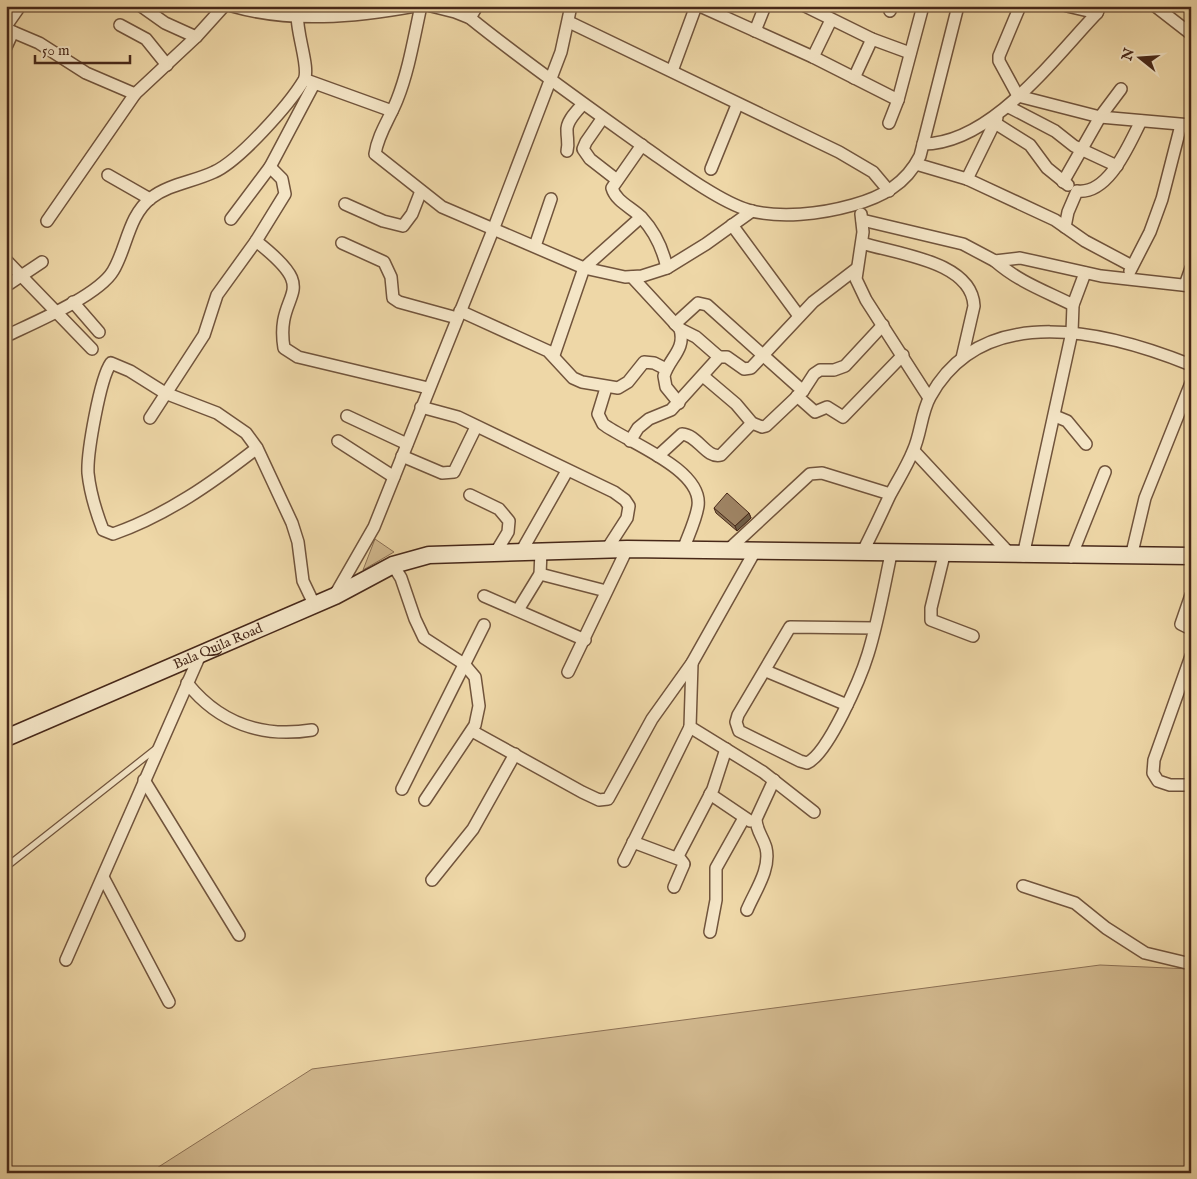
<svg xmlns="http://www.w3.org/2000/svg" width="1197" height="1179" font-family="'IM FELL English',serif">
	<rect width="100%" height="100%" fill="#eed7a7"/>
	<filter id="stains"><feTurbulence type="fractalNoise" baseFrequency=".004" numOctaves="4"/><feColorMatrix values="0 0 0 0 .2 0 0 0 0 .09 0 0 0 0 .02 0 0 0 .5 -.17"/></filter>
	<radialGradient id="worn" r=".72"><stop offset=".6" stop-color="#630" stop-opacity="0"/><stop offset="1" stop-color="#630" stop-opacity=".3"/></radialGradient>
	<g fill="#d2b98f" stroke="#8c7054">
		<path d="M375,539L394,552L363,570Z"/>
		<path d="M1100,965L1191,969V1173H149L312,1069Z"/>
	</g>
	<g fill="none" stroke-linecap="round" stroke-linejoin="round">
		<g stroke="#71543c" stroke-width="8">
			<path id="lane" d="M6,867L158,747"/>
		</g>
		<g stroke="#71543c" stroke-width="14">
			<g id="street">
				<path d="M141,6L165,23L196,37"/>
				<path d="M232,6C291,23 355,17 415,6"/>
				<path d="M421,6C414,37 409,70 397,100C390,118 378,134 375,154L442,207L584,268L625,277L642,276L667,268L706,244L752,211"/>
				<path d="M431,6L455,12L470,18C527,64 587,106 647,149C673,167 718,201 748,210C780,219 821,214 853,205C882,197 906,184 920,156L958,6"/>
				<path d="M700,6L813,57L898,100"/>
				<path d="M805,6L872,39L910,53"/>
				<path d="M1020,6L999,56V61L1018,96L1100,117L1191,125"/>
				<path d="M1067,6L1097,13"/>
				<path d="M1155,6L1191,34"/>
				<path d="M890,11L892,6"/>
				<path d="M470,18L477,6"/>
				<path d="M569,22L839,152L873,172L889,191"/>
				<path d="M120,25L146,39L167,65"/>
				<path d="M6,26L20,6"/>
				<path d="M6,29L39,43L86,73L135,94L196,37L224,6"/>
				<path d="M755,31L765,6"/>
				<path d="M6,47L13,32"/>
				<path d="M813,57L831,20"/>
				<path d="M672,71L696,6"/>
				<path d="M854,78L872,39"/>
				<path d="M309,81L392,111"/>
				<path d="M1009,107L1055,131L1074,146L1117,166"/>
				<path d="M602,119L586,142L583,149L590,159L617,180"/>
				<path d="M889,123L898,100L923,6"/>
				<path d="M995,123L1030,145L1047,168L1068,185"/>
				<path d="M923,144C991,144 1053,59 1097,13L1100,6"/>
				<path d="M642,145L612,188C616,202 633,208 642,218C655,232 663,250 667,268"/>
				<path d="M567,151C569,143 567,139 567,131C566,121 577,111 583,104"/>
				<path d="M916,164L967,179L1055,220L1085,241L1132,266"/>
				<path d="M711,169L737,105"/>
				<path d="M108,175L150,199"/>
				<path d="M967,179L997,118"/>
				<path d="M1063,182L1100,117L1121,89"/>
				<path d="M345,204L383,221L403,226L412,214L421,191"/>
				<path d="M861,214L863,232L856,279L866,300L929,398"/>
				<path d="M231,219L270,167L314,84"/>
				<path d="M862,220L963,244L995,261L1020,258L1101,276L1191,286"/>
				<path d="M47,221L135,94"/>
				<path d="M732,225L799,316"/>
				<path d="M1065,227L1068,212L1077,191C1109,195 1129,144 1141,121"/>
				<path d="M256,241C326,296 274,288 284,348L298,357L428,388"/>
				<path d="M342,243L384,262L391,277L393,298L399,302L457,318"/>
				<path d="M862,243C896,254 972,261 974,306L962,358"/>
				<path d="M535,246L551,199"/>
				<path d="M6,260L92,349"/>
				<path d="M995,261C1019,282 1045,291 1073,305"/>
				<path d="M1130,271L1150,232L1162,199L1181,125"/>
				<path d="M632,277L680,329C686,350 669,358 664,376L666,387L679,403"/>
				<path d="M1185,285L1191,268"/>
				<path d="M6,286L42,262"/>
				<path d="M73,302L99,332"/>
				<path d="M460,311L548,351L573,378L582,382L618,388L628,382L644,362L654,363L666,369"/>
				<path d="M675,324L698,303L707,305L803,391"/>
				<path d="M680,329L696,337L719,357"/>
				<path d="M6,336C33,323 98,296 113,271C127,248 128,216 151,198C169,184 193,182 214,172C239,161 289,105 304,80C311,67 293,27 298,6"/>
				<path d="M554,355L584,268L641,217"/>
				<path d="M703,376L736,404L752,423L762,427L766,426L803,391L814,374L820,370H834L845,366L883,325"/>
				<path d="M606,388L598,414L603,424C627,442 703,469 698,506C696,520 688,536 683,550"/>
				<path d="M797,396L815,412L827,407L843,417L903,355"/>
				<path d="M421,407L458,417L614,492L625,500L629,506L627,518L607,549"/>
				<path d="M347,416L407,444"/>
				<path d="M1055,416L1067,421L1086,444"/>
				<path d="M150,418L204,335L217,295L256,241L285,194L282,179L270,167"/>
				<path d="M338,441L394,477"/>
				<path d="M630,441L638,428L649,419L671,410L719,357H727L744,369L751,368L813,302L856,269"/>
				<path d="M257,448C212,483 167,515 113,534L103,530C96,512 90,492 88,473C87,453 100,378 111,363L130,371L165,393L217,413L246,433L257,448L292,523L298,542L303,581L314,604"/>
				<path d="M914,451L1010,554"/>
				<path d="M402,456L442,473L454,472L476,427"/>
				<path d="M658,456L682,434C698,435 706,459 721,455L752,423"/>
				<path d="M470,495L499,509L509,521L508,532L496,552"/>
				<path d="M727,551L810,474L822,473L890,494"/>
				<path d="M521,552L567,471"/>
				<path d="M862,553C872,534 881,514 890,495C898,480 907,466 913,451C921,434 921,413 930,397C984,299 1109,332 1191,365"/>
				<path d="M944,555L931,608V620L973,636"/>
				<path d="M1023,556L1072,332L1073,305L1085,273"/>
				<path d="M1071,557L1105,472"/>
				<path d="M1131,557L1145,498L1191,383"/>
				<path d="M393,565L401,578L415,619L424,638L464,664L475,677L479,706L475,725L425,800"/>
				<path d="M540,574L606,591"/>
				<path d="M335,595L374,527L493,230L561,52L571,6"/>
				<path d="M1191,595L1181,624L1191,629"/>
				<path d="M484,596L585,640"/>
				<path d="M518,610L540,574L541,552"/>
				<path d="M874,628L790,627L738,715L736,722L739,731L800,761L807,763C828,754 861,677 868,654C878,622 884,587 891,554"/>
				<path d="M1191,656L1154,760L1153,773L1158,781L1170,785H1191"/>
				<path d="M692,663L690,727L763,772L814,812"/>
				<path d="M766,671L847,705"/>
				<path d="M568,672L627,549"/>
				<path d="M187,683C219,723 262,738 312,730"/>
				<path d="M472,731L582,792L599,800L608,799L652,719L692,663L755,551"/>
				<path d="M144,780L239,935"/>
				<path d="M402,789L484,625"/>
				<path d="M710,794L750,821"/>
				<path d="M633,842L681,860L684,864L674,887"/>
				<path d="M677,858L713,789L726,749"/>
				<path d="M624,861L690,727"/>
				<path d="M103,877L169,1002"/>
				<path d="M432,880L473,829L515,754"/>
				<path d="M1023,886L1075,903L1106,928L1145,953L1191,964"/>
				<path d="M747,910C755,891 771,869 766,848C763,837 756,830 756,819L774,780"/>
				<path d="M710,932L716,900V868L744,818"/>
				<path d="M66,960L200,655"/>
			</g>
		</g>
		<g stroke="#472819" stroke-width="19">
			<g id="secondary">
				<path id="s1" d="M6,738L335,596L393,565L429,555L627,549L1191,556"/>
			</g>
		</g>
		<use href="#lane" stroke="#f4e5c6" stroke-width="5.5"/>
		<use href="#street" stroke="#f4e5c6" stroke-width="11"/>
		<use href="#secondary" stroke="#f4e5c6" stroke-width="16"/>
	</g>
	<path fill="#887155" stroke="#472819" d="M714,508L749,513L751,518L737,531L716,513Z"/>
	<path fill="#6f5c45" stroke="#472819" d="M749,513L751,518L737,531L735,526Z"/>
	<path fill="#9e8363" stroke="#472819" d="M727,493L749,513L735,526L714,508Z"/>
	<g text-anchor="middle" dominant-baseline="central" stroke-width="4" stroke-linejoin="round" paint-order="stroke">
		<g font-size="14" fill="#472819" stroke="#f4e5c6">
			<text stroke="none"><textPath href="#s1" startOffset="231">Bala Quila Road</textPath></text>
		</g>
	</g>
	<rect width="1197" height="1179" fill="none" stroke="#eed7a7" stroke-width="25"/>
	<rect x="8" y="8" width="1182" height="1164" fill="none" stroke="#472819" stroke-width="2.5"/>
	<rect x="12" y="12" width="1172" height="1154" fill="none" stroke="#472819"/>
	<g transform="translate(1140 58) rotate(287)" stroke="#f4e5c6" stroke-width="4" paint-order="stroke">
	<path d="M0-4L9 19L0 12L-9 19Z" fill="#472819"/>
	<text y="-8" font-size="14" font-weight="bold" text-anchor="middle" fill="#472819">N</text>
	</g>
	<path d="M35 55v8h95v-8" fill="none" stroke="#472819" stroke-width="2.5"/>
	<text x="42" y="55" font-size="15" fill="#472819" stroke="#f4e5c6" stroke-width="4" paint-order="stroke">50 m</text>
	<rect width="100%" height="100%" filter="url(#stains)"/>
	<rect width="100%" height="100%" fill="url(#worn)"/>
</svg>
